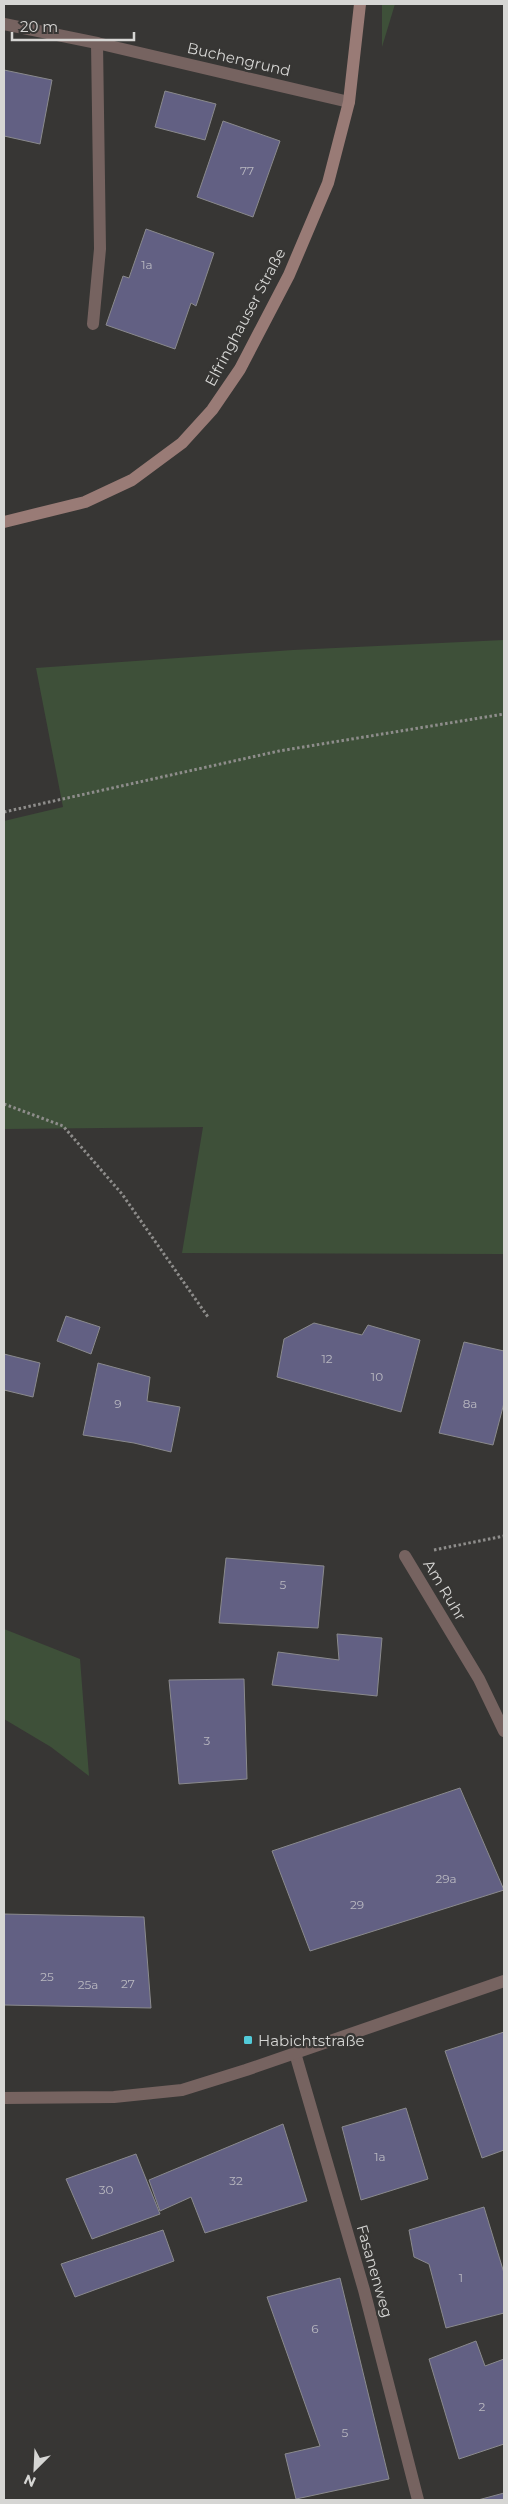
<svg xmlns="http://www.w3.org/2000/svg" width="508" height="2504" font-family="Montserrat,sans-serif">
	<rect width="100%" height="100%" fill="#373634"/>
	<g fill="#3e5039">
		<path d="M382,4H395L382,47Z"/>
		<path d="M504,640V1254L182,1253L203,1127L4,1129V821L63,807L36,668L293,650Z"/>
		<path d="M4,1629L80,1659L89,1776L51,1747L4,1719Z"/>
	</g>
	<g fill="#626083" stroke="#8a8a8d">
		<path d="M4,70L52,80L40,144L4,136Z"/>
		<path d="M165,91L216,104L205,140L155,127Z"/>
		<path d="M223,121L280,141L253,217L197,197Z"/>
		<path d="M146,229L214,253L196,306L191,303L175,349L106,325L123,276L129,278Z"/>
		<path d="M66,1316L100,1327L91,1354L57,1341Z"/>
		<path d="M314,1323L362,1335L368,1325L420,1340L401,1412L277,1377L284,1339Z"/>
		<path d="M464,1342L504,1351V1403L493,1445L439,1433Z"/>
		<path d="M4,1354L40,1363L33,1397L4,1390Z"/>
		<path d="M98,1363L150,1377L147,1401L180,1407L171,1452L134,1443L83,1435Z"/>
		<path d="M226,1558L324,1566L318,1628L219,1623Z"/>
		<path d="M337,1634L382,1638L377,1696L272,1685L278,1652L339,1660Z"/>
		<path d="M244,1679L247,1779L179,1784L169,1680Z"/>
		<path d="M460,1788L504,1890L310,1951L272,1851Z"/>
		<path d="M4,1914L144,1917L151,2008L4,2005Z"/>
		<path d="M504,2032V2150L482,2158L445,2051Z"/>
		<path d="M406,2108L428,2179L361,2200L342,2127Z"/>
		<path d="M283,2124L307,2201L205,2233L191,2197L160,2211L149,2180Z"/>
		<path d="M136,2154L160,2214L92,2239L66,2179Z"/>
		<path d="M484,2207L504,2273V2313L446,2328L429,2264L414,2257L409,2230Z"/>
		<path d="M163,2230L174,2261L75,2297L61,2264Z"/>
		<path d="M340,2278L389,2479L296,2499L285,2454L320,2446L267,2297Z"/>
		<path d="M476,2341L485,2366L504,2359V2444L459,2459L429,2359Z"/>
		<path d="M504,2493V2500H478Z"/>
	</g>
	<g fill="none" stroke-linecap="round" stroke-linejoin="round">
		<g stroke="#8e8d8b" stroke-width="3" stroke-dasharray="2.5 2.5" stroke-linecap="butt">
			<path d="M4,812L279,751L504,714"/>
			<path d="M4,1104L63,1126L122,1194L208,1317"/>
			<path d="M434,1550L504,1536"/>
		</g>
		<path stroke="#766360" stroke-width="12" d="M93,324L100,249L97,43"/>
		<g stroke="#766360" stroke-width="12">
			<path d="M4,24L97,43L349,102"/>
			<path d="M405,1556L479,1679L504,1731"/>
			<path d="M295,2053L364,2290L418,2500"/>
			<path d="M4,2098L114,2097L182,2090L246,2070L504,1981"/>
		</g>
		<path stroke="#997b76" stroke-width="12" d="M4,522L85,502L132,480L182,443L212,410L240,369L289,275L328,183L349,102L360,4"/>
	</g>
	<rect fill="#52cbd9" stroke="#373634" stroke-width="2" x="243" y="2035" width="10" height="10" rx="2.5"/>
	<g text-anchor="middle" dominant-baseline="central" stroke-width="4.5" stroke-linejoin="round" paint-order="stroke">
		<g font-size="12" fill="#b9b8c0">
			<text x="247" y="170">77</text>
			<text x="147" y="264">1a</text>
			<text x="327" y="1358">12</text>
			<text x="377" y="1376">10</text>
			<text x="118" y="1403">9</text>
			<text x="470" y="1403">8a</text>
			<text x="283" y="1584">5</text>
			<text x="207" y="1740">3</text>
			<text x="446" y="1878">29a</text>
			<text x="357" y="1904">29</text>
			<text x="47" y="1976">25</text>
			<text x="128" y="1983">27</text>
			<text x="88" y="1984">25a</text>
			<text x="380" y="2156">1a</text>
			<text x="236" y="2180">32</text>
			<text x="106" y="2189">30</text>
			<text x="461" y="2277">1</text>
			<text x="315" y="2328">6</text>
			<text x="482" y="2406">2</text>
			<text x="345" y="2432">5</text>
		</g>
		<g font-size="15" fill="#d6d6d4" stroke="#373634">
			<text transform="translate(239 59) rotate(13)">Buchengrund</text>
			<text transform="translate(245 317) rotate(-62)">Elfringhauser Straße</text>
			<text transform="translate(445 1590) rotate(59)">Am Ruhr</text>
			<text transform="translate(375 2271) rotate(74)">Fasanenweg</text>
		</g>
		<g font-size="15" fill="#d6d6d4" stroke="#373634" text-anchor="start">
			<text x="258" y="2040">Habichtstraße</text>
		</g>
	</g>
	<rect width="508" height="2504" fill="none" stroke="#d6d6d4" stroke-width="10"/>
	<g transform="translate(35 2469) rotate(204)" stroke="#373634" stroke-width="4" paint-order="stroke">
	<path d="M0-4L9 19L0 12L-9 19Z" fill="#d6d6d4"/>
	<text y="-8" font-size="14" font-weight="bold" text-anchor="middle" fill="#d6d6d4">N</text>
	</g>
	<path d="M12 32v8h122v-8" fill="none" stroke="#d6d6d4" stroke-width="2.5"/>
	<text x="20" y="32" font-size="15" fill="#d6d6d4" stroke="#373634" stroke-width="4" paint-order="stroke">20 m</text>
</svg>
